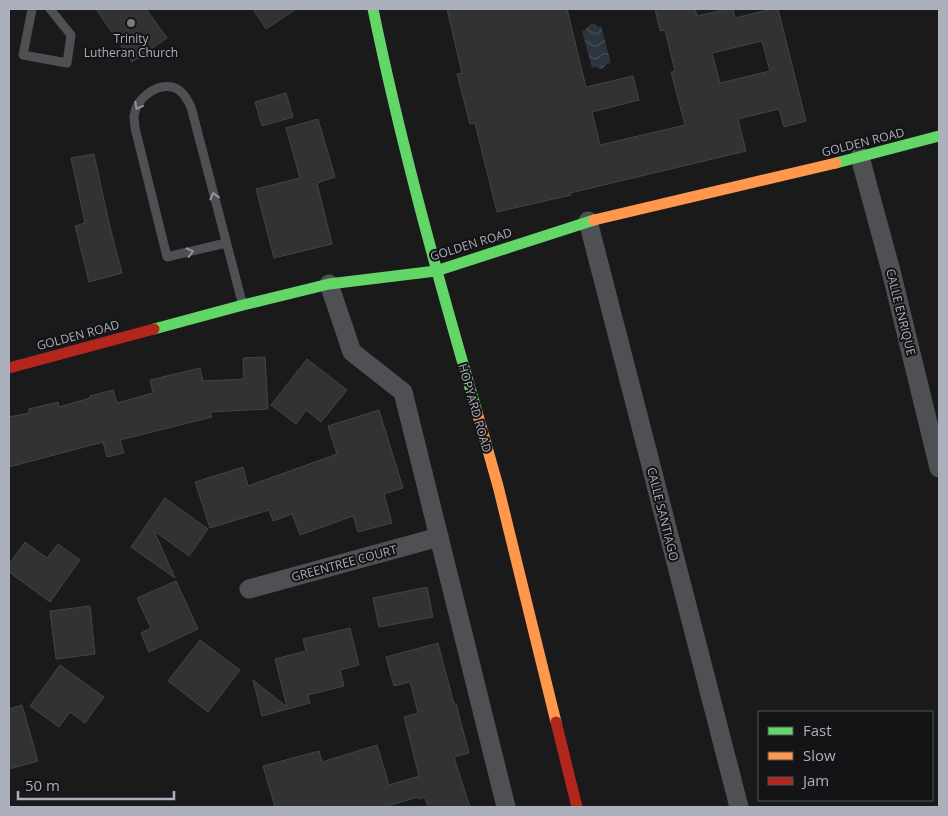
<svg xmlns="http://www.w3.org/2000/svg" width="948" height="816" font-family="'Open Sans',sans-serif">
	<defs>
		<pattern id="water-waves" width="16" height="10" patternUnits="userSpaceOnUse" patternTransform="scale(1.25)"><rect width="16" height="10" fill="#2c353e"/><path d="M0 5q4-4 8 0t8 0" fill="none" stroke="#485058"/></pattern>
	</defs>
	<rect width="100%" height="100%" fill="#1a1a1b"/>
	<path fill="url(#water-waves)" d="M590,24H595L598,27L601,26L611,63L607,64L602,69L595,67L592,68L582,31L585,30Z"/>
	<g fill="#323233" stroke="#434447" fill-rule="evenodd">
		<path d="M96,9H146L167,38L132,62Z"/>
		<path d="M253,9H296L266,29Z"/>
		<path d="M447,9H567L586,87L633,76L639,100L592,112L600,145L685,125L671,72L675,71L665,30L660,31L655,9H695L697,16L727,9H733L735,18L772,9H778L806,121L784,127L779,109L738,119L746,151L570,193L571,195L497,212L475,123L470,124L457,74L462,73ZM762,41L770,71L720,83L712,53Z"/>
		<path d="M286,93L293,117L262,126L255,102Z"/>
		<path d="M318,119L335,177L317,183L332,244L274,258L256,189L300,178L286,128Z"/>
		<path d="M94,154L109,223L122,273L89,282L75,226L85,223L71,158Z"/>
		<path d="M265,357L268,409L210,412L212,417L120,440L124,453L107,457L103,442L9,467V417L29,413V409L58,402L59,407L90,398V396L113,390L117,403L153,393L150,380L200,368L203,381L244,379L243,358Z"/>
		<path d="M307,359L347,390L321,422L306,410L296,424L271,405Z"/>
		<path d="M379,410L403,488L384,494L392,523L358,532L353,516L300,535L292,514L273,521L269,510L210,528L195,482L243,467L248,486L337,454L328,426Z"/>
		<path d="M165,498L208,529L189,556L154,531L175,578L131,547Z"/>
		<path d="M25,542L47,558L58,544L80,560L50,602L9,572V564Z"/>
		<path d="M176,581L198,629L149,652L141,633L151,628L137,598Z"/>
		<path d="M427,587L433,617L379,627L373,598Z"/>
		<path d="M90,606L95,654L56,659L50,611Z"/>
		<path d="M350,628L359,665L340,670L344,686L308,695L310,703L262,716L253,680L287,707L275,659L306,651L303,639Z"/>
		<path d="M200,640L240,670L208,712L168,681Z"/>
		<path d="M438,643L454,704H456L469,753L454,757L470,807H428L425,797L418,799V797L384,807H275L263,766L319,751L322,762L377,745L389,785L419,776L404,717L418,713L410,682L394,686L386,657Z"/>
		<path d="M60,665L104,697L85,723L70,712L59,727L30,706Z"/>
		<path d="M22,705L38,761L9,769V709Z"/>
	</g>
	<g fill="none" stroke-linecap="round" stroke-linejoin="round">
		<g stroke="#4e5054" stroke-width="9">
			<path d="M32,9L23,55L67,63L71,35L50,9"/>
			<path d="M226,243L167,257L135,128C135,124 134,119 134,116C136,99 155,84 172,87C182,89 187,99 191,107L242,302"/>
		</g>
		<g stroke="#4e5054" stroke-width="19">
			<path d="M860,157L891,271L939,468"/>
			<path d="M588,221L739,807"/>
			<path d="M329,284L352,352L403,392L506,807"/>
			<path d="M249,589L439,537"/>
		</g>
		<g stroke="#63d668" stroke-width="11">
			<path d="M373,9C401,145 438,278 477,412"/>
			<path d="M836,163L939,136"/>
			<path d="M154,329L243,305L329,284L436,271L594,220"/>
		</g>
		<g stroke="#ff974d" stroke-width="11">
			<path d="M594,220L836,163"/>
			<path d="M477,412L498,486L556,722"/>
		</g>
		<g stroke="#b3261e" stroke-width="11">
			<path d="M9,368L154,329"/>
			<path d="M556,722L577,807"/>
		</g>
	</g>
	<defs><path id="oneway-chevron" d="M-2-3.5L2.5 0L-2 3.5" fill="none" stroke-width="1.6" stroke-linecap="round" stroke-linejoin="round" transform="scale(1.25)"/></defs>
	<g stroke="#8f939d">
		<use href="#oneway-chevron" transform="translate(138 106) rotate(118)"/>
		<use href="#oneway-chevron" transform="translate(214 196) rotate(-104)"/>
		<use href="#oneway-chevron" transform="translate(190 252) rotate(-14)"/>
	</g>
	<circle fill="#787c84" stroke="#141417" stroke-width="2" cx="131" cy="23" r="5"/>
	<g text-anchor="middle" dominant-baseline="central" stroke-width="4" stroke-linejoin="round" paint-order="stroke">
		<g font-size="12" fill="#abb0bc" stroke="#141417">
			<text x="131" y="38">Trinity<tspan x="131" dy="14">Lutheran Church</tspan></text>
		</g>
		<g font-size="12" fill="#abb0bc" stroke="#141417">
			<text transform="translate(863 142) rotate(-14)">GOLDEN ROAD</text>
			<text transform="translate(471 244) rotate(-17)">GOLDEN ROAD</text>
			<text transform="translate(901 312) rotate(76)">CALLE ENRIQUE</text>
			<text transform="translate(78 335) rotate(-15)">GOLDEN ROAD</text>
			<text transform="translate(475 408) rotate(74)">HOPYARD ROAD</text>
			<text transform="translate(663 514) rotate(76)">CALLE SANTIAGO</text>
			<text transform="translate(344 563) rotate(-15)">GREENTREE COURT</text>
		</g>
	</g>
	<rect width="948" height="816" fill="none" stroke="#abb0bc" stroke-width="20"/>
	<rect x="758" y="711" width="175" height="90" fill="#141417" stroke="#505259"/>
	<rect x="768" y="727" width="25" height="8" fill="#63d668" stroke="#505259"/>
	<text x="803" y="736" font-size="15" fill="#abb0bc">Fast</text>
	<rect x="768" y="752" width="25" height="8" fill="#ff974d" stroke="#505259"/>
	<text x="803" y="761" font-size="15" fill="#abb0bc">Slow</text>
	<rect x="768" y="777" width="25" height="8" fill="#b3261e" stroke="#505259"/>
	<text x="803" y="786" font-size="15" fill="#abb0bc">Jam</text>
	<path d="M18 791v8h156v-8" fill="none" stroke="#abb0bc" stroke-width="2.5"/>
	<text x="25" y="791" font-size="15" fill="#abb0bc" stroke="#141417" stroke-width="4" paint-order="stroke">50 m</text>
</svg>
